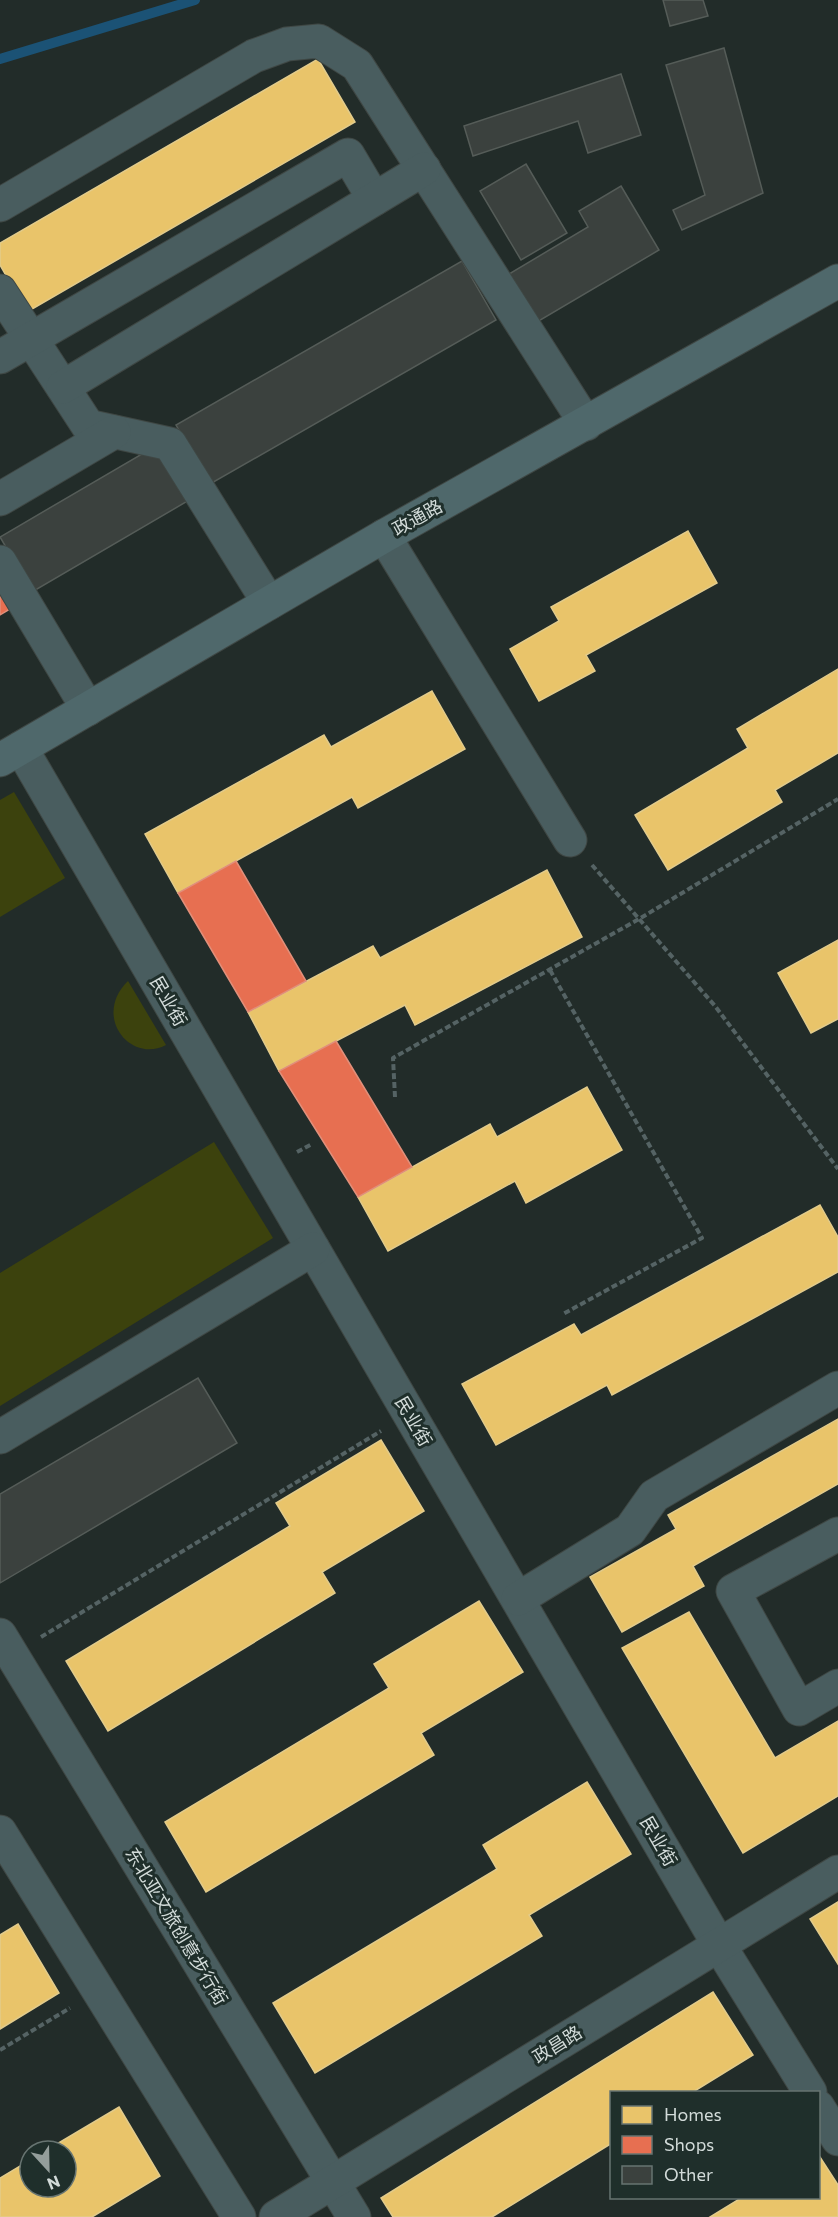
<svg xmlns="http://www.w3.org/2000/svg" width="838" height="2217" font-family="Commissioner,'Noto Sans SC',sans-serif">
	<rect width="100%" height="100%" fill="#222c29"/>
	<g fill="#3c420d">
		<path d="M14,792L65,878L0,917V800Z"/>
		<path d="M128,981L166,1045C130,1064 92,1016 128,981Z"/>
		<path d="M214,1142L273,1238L0,1406V1273Z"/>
	</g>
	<g fill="#e9c46a" stroke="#e2cb8b" stroke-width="1.5">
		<path d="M318,59L355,122L27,312L0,265V243Z"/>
		<path d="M688,531L717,583L586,655L595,671L539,701L510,649L559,621L551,607Z"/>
		<path d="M838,669V753L775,790L782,802L668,870L635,815L748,748L737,729Z"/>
		<path d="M432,691L465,749L358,808L352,797L178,893L145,834L324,735L331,747Z"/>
		<path d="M547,870L582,937L415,1025L405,1005L279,1071L248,1012L373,946L380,958Z"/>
		<path d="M838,940V1019L811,1033L778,973Z"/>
		<path d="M587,1087L622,1150L526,1203L515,1181L388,1251L358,1197L490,1124L497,1137Z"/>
		<path d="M820,1205L838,1237V1272L612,1395L607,1385L496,1445L462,1384L574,1324L581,1335Z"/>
		<path d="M838,1419V1484L693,1566L704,1586L622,1632L590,1577L676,1529L668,1515Z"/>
		<path d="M381,1440L424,1511L322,1572L335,1593L108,1731L66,1661L290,1526L276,1503Z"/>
		<path d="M479,1601L523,1672L421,1733L434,1755L206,1892L165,1822L389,1688L374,1664Z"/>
		<path d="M689,1612L775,1758L838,1721V1796L743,1853L622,1648Z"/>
		<path d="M587,1782L631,1854L529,1915L542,1936L315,2073L273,2003L497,1869L483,1845Z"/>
		<path d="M838,1902V1964L810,1919Z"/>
		<path d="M18,1924L59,1993L0,2029V1935Z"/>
		<path d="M713,1992L753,2055L693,2092H612V2143L492,2217H393L381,2198Z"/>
		<path d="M119,2107L160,2176L92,2217H0V2178L30,2160V2187H66V2151H45Z"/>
		<path d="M818,2154L838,2185V2217H710L741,2198H818Z"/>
	</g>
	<g fill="#e76f51" stroke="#e18f7a" stroke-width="1.5">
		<path d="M0,592L10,609L0,615Z"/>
		<path d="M236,861L306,981L248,1012L178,893Z"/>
		<path d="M336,1041L412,1167L358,1197L279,1071Z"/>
	</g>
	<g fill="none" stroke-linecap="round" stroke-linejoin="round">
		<path stroke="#1b5275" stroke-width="10" d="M0,59L195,0"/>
	</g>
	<g fill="#3b413e" stroke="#555c58" stroke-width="1.5">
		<path d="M663,0H703L708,16L670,26Z"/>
		<path d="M724,48L763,193L682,230L673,210L705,195L666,65Z"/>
		<path d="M621,74L641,135L588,153L578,121L473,156L464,126Z"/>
		<path d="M526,164L567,233L521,260L480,191Z"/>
		<path d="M621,186L659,250L537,322L509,274L588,227L579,211Z"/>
		<path d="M462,261L496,320L210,484L176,425Z"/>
		<path d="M159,444L191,499L32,592L0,537Z"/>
		<path d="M198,1378L237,1443L0,1583V1494Z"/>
	</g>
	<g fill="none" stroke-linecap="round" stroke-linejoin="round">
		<g stroke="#3f4744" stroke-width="35">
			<g id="minor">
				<path d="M0,205L254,56L287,44L319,41L357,65L586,424"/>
				<path d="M0,291L88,426L170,444L269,603"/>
				<path d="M0,357L348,155L374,199"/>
				<path d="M63,387L424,169"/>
				<path d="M0,499L114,432"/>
				<path d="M384,536L570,840"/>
				<path d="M0,562L88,709"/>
				<path d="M21,748L719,1945L810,2092"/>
				<path d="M0,1437L313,1249"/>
				<path d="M838,1534L733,1591L799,1709L838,1686"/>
				<path d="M518,1599L630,1530L654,1496L838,1388"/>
				<path d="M0,1635L354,2217"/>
				<path d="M0,1832L239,2217"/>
				<path d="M818,2107L838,2139"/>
				<path d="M276,2217L838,1872"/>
			</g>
		</g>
		<g stroke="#3f4744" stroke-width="35">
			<path id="major" d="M0,760L384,536L838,281"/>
		</g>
		<g stroke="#556364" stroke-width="4" stroke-dasharray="6 3" stroke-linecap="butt">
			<path d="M592,865L715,1006L838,1169"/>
			<path d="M550,970L702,1238L563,1314"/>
			<path d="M395,1097L393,1058L639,919L838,799"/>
			<path d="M297,1152L312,1144"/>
			<path d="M41,1637L381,1431"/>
			<path d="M0,2050L70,2008"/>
		</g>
		<use href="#minor" stroke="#495d5f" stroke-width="33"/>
		<use href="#major" stroke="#4f686b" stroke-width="33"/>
	</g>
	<g text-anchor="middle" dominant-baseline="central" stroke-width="6" stroke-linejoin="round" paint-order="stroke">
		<g font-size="18" fill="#d2dbd9" stroke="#1f2f2b">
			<text transform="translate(417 517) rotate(-29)">政通路</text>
			<text transform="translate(169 1001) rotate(60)">民业街</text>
			<text transform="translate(414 1421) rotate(60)">民业街</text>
			<text transform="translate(659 1841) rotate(60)">民业街</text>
			<text transform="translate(177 1926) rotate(59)">东北亚文旅创意步行街</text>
			<text transform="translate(557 2044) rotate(-32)">政昌路</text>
		</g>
	</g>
	<rect x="610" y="2091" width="210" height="108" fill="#1f2f2b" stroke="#677471" stroke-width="1.5"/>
	<rect x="622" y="2106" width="30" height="18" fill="#e9c46a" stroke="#677471" stroke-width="1.5"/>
	<text x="664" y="2121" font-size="18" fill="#d2dbd9">Homes</text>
	<rect x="622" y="2136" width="30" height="18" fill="#e76f51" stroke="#677471" stroke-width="1.5"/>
	<text x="664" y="2151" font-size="18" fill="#d2dbd9">Shops</text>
	<rect x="622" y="2166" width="30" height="18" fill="#3b413e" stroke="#677471" stroke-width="1.5"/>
	<text x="664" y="2181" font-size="18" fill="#d2dbd9">Other</text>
	<g transform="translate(48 2169) rotate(158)"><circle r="28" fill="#1f2f2b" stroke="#677471" stroke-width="1.5"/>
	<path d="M0-4.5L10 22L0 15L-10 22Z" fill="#949e9b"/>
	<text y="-9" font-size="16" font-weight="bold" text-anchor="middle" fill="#d2dbd9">N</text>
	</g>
</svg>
